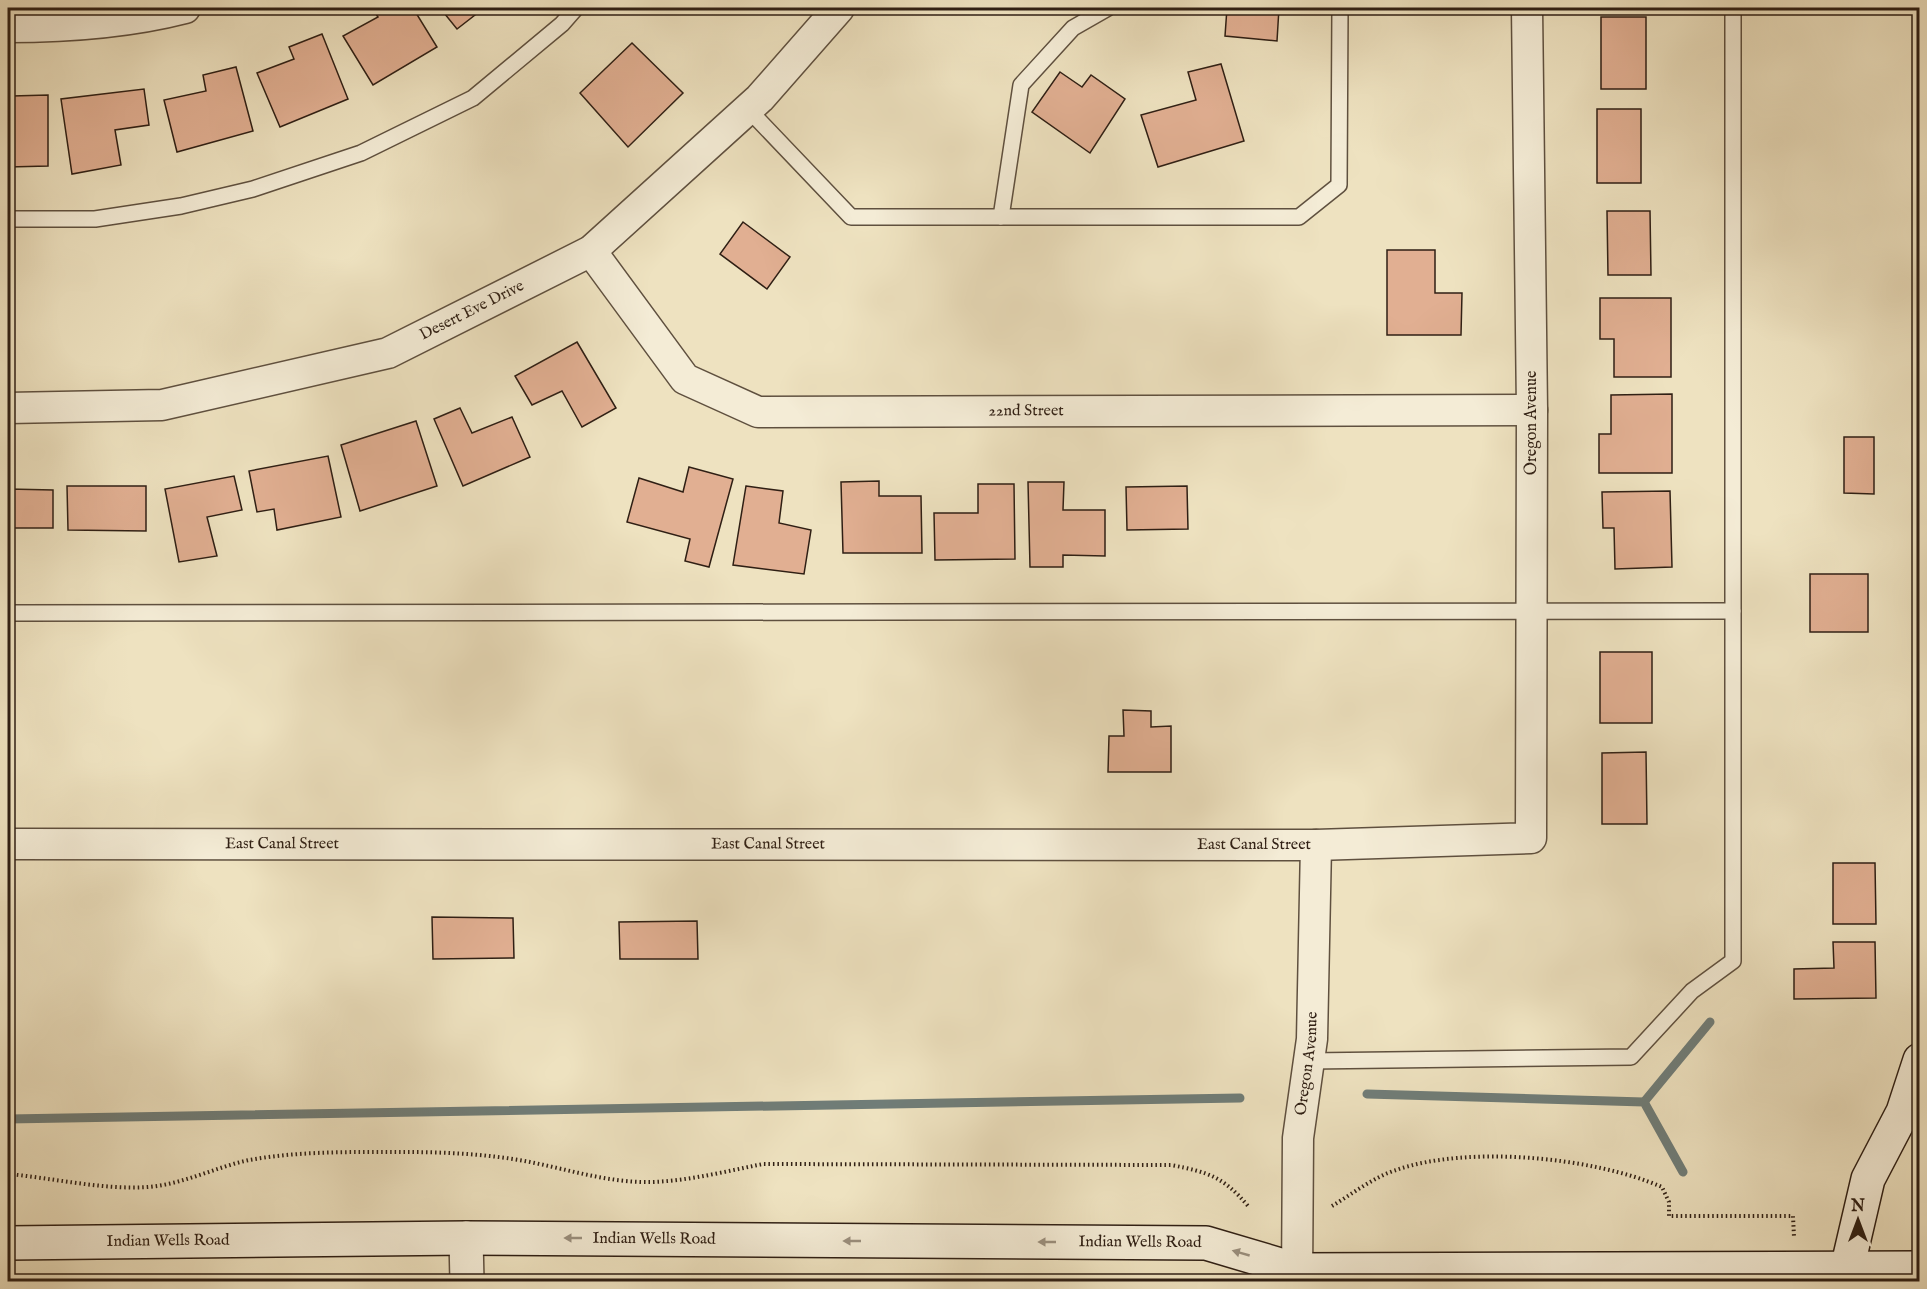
<svg xmlns="http://www.w3.org/2000/svg" width="1927" height="1289" font-family="'IM FELL English',serif">
	<rect width="100%" height="100%" fill="#eee2c0"/>
	<filter id="stains"><feTurbulence type="fractalNoise" baseFrequency=".00333" numOctaves="4"/><feColorMatrix values="0 0 0 0 .2 0 0 0 0 .09 0 0 0 0 .02 0 0 0 .5 -.17"/></filter>
	<radialGradient id="worn" r=".72"><stop offset=".6" stop-color="#630" stop-opacity="0"/><stop offset="1" stop-color="#630" stop-opacity=".3"/></radialGradient>
	<g fill="none" stroke-linecap="round" stroke-linejoin="round">
		<g stroke="#707d78" stroke-width="9">
			<path d="M1367,1094L1644,1102L1683,1172"/>
			<path d="M1644,1102L1710,1022"/>
			<path d="M8,1119L1240,1098"/>
		</g>
	</g>
	<g fill="#e1af92" stroke="#2f1f14" stroke-width="1.5">
		<path d="M372,8H413L437,47L373,85L343,36L378,17Z"/>
		<path d="M440,8H484L457,29Z"/>
		<path d="M1227,8H1279L1277,41L1225,36Z"/>
		<rect x="1601" y="17" width="45" height="72"/>
		<path d="M322,34L348,99L280,127L257,73L294,59L289,47Z"/>
		<path d="M632,43L683,93L628,147L580,93Z"/>
		<path d="M1221,64L1244,141L1158,167L1141,115L1196,100L1188,72Z"/>
		<path d="M236,67L253,131L177,152L164,100L206,91L203,75Z"/>
		<path d="M1060,72L1082,87L1091,75L1125,99L1090,153L1032,112Z"/>
		<path d="M144,89L149,125L115,130L121,165L72,174L61,99Z"/>
		<path d="M48,95V166L8,167V108H12V96Z"/>
		<rect x="1597" y="109" width="44" height="74"/>
		<path d="M1607,211H1650L1651,275H1608Z"/>
		<path d="M743,222L790,257L767,289L720,254Z"/>
		<path d="M1387,250H1435V293H1462L1461,335H1387Z"/>
		<path d="M1600,298H1671V377H1614V339H1600Z"/>
		<path d="M577,342L616,408L582,427L562,391L532,405L515,376Z"/>
		<path d="M1672,394V473H1599V434H1611V395Z"/>
		<path d="M460,408L472,433L512,417L530,457L463,486L434,419Z"/>
		<path d="M416,421L437,486L360,511L341,445Z"/>
		<path d="M1844,437H1874V494L1844,493Z"/>
		<path d="M328,456L341,517L277,530L274,509L257,512L249,471Z"/>
		<path d="M689,467L733,479L709,567L685,561L690,539L627,522L639,478L683,492Z"/>
		<path d="M234,476L242,510L207,517L217,556L179,562L165,489Z"/>
		<path d="M879,481V496H921L922,553H843L841,482Z"/>
		<path d="M1028,482H1064L1063,510H1105V556L1063,555V567H1030Z"/>
		<path d="M978,484H1014L1015,559L935,560L934,513H978Z"/>
		<path d="M67,486H146V531L68,530Z"/>
		<path d="M746,486L783,491L779,523L811,530L804,574L733,565Z"/>
		<path d="M1187,486L1188,529L1127,530L1126,487Z"/>
		<path d="M8,489L53,490V528H8Z"/>
		<path d="M1670,491L1672,567L1615,569L1614,528H1603L1602,492Z"/>
		<rect x="1810" y="574" width="58" height="58"/>
		<rect x="1600" y="652" width="52" height="71"/>
		<path d="M1123,710L1151,711V727L1171,726V772H1108L1109,736H1124Z"/>
		<path d="M1646,752L1647,824H1602V753Z"/>
		<path d="M1833,863H1875L1876,924H1833Z"/>
		<path d="M432,917L513,918L514,958L433,959Z"/>
		<path d="M697,921L698,959H620L619,922Z"/>
		<path d="M1833,942H1875L1876,998L1794,999V969L1834,968Z"/>
	</g>
	<g fill="none" stroke-linecap="round" stroke-linejoin="round">
		<g stroke="#5f503f" stroke-width="18">
			<g id="service">
				<path d="M748,109L851,217H1299L1339,185L1340,8"/>
				<path d="M1001,217L1021,85L1073,28L1108,8"/>
				<path d="M8,219H95L181,206L253,189L361,153L473,98L562,24L576,8"/>
				<path d="M8,613L1733,611"/>
				<path d="M1309,1061L1631,1057L1692,991L1733,961V8"/>
			</g>
		</g>
		<g stroke="#5f503f" stroke-width="33">
			<g id="minor">
				<path d="M8,27C67,27 127,23 185,8"/>
				<path id="s1" d="M591,251L685,379L758,412L1532,410"/>
				<path id="s2" d="M8,408L162,405L388,353L591,251L760,98L839,8"/>
				<path id="s3" d="M8,844L1316,845L1531,838L1532,410L1527,8"/>
				<path id="s4" d="M1297,1282L1298,1138L1312,1039L1316,845"/>
			</g>
		</g>
		<g stroke="#5f503f" stroke-width="36">
			<path id="tertiary" d="M466,1238L467,1282"/>
		</g>
		<g stroke="#2f1f14" stroke-width="36">
			<g id="secondary">
				<path id="s5" d="M8,1243L466,1238L1206,1243L1297,1270L1920,1268"/>
				<path d="M1844,1282L1868,1179L1903,1112L1920,1060"/>
			</g>
		</g>
		<g stroke="#2f1f14" stroke-width="4" stroke-dasharray="1.5 3" stroke-linecap="butt">
			<path d="M8,1174C53,1178 102,1190 148,1187C184,1184 216,1167 249,1160C299,1151 353,1152 403,1152C445,1152 489,1154 530,1162C570,1170 610,1183 651,1182C689,1181 727,1171 763,1164L1171,1165C1208,1172 1224,1177 1248,1206"/>
			<path d="M1332,1206C1352,1194 1374,1177 1396,1170C1468,1145 1593,1157 1662,1187L1669,1202V1216H1793L1794,1237"/>
		</g>
		<use href="#service" stroke="#f4ecd6" stroke-width="15"/>
		<use href="#minor" stroke="#f4ecd6" stroke-width="30"/>
		<use href="#tertiary" stroke="#f4ecd6" stroke-width="33"/>
		<use href="#secondary" stroke="#f4ecd6" stroke-width="33"/>
	</g>
	<defs><path id="oneway-solid" d="M-6-.8H1V-3.2L6.5 0L1 3.2V.8H-6Z" transform="scale(1.5)"/></defs>
	<g fill="#9b907f">
		<use href="#oneway-solid" transform="translate(573 1238) rotate(-180)"/>
		<use href="#oneway-solid" transform="translate(852 1241) rotate(-180)"/>
		<use href="#oneway-solid" transform="translate(1047 1242) rotate(-180)"/>
		<use href="#oneway-solid" transform="translate(1241 1253) rotate(-164)"/>
	</g>
	<g text-anchor="middle" dominant-baseline="central" stroke-width="4.5" stroke-linejoin="round" paint-order="stroke">
		<g font-size="16" fill="#2f1f14" stroke="#f4ecd6">
			<text stroke="none"><textPath href="#s2" startOffset="480">Desert Eve Drive</textPath></text>
			<text stroke="none"><textPath href="#s1" startOffset="507">22nd Street</textPath></text>
			<text transform="translate(1532 423) rotate(-90)">Oregon Avenue</text>
			<text stroke="none"><textPath href="#s3" startOffset="274">East Canal Street</textPath></text>
			<text stroke="none"><textPath href="#s3" startOffset="760">East Canal Street</textPath></text>
			<text stroke="none"><textPath href="#s3" startOffset="1246">East Canal Street</textPath></text>
			<text stroke="none"><textPath href="#s4" startOffset="219">Oregon Avenue</textPath></text>
			<text stroke="none"><textPath href="#s5" startOffset="646">Indian Wells Road</textPath></text>
			<text stroke="none"><textPath href="#s5" startOffset="160">Indian Wells Road</textPath></text>
			<text stroke="none"><textPath href="#s5" startOffset="1132">Indian Wells Road</textPath></text>
		</g>
	</g>
	<rect width="1927" height="1289" fill="none" stroke="#eee2c0" stroke-width="30"/>
	<rect x="9" y="9" width="1909" height="1271" fill="none" stroke="#2f1f14" stroke-width="3"/>
	<rect x="15" y="15" width="1897" height="1259" fill="none" stroke="#2f1f14" stroke-width="1.5"/>
	<g transform="translate(1858 1220)" stroke="#f4ecd6" stroke-width="4.5" paint-order="stroke">
	<path d="M0-4.5L10 22L0 15L-10 22Z" fill="#2f1f14"/>
	<text y="-9" font-size="16" font-weight="bold" text-anchor="middle" fill="#2f1f14">N</text>
	</g>
	<rect width="100%" height="100%" filter="url(#stains)"/>
	<rect width="100%" height="100%" fill="url(#worn)"/>
</svg>
